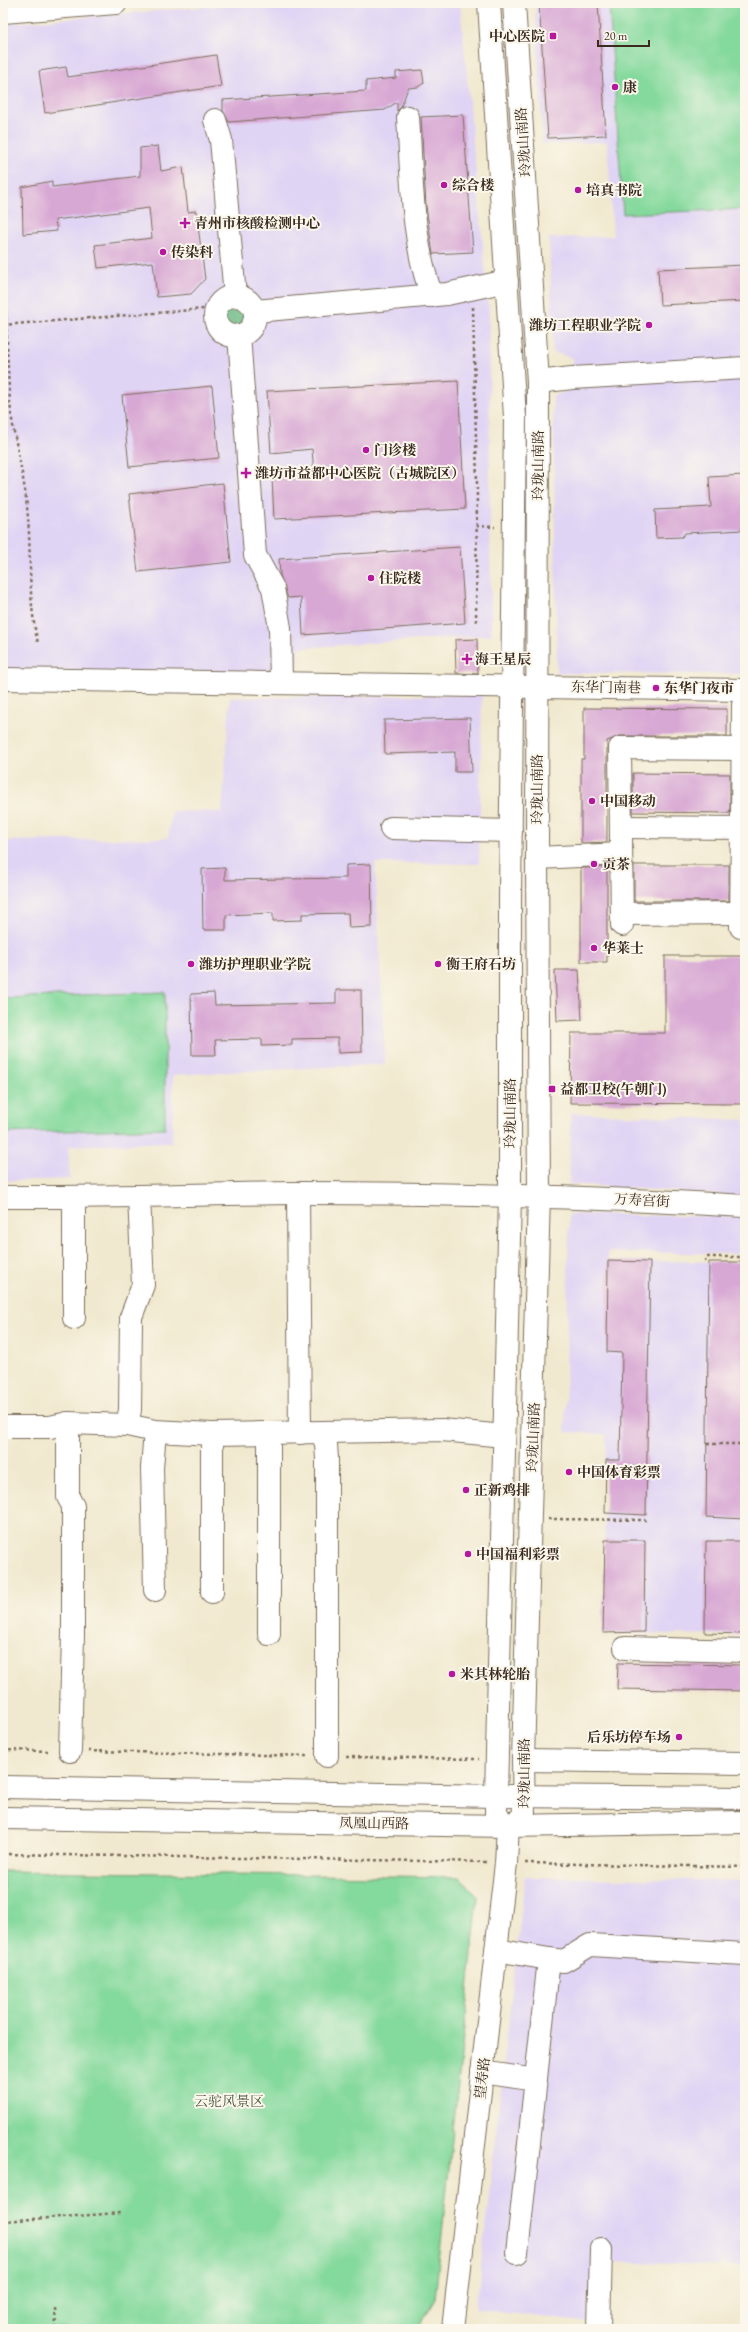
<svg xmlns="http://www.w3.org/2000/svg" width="748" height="2332" font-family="'EB Garamond','Noto Serif SC',serif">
	<rect width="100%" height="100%" fill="#fbf7ec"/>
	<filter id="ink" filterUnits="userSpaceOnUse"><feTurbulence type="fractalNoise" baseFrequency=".025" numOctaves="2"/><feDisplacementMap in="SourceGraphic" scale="8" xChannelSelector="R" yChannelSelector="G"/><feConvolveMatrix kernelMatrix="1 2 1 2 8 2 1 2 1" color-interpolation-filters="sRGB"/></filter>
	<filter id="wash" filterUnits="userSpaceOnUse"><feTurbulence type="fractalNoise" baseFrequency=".012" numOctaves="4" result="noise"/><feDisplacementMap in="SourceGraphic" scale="16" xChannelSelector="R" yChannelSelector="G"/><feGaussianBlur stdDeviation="0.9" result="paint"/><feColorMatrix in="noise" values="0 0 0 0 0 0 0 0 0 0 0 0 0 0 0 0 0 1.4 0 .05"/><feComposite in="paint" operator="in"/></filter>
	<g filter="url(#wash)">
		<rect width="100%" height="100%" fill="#f1e9cf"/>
		<g fill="#e0d4f4">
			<path d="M249,3H460L489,310L491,635L298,648V677L3,672V24Z"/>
			<path d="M535,3H745V674L557,673L553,396L572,389V358L553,352L549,238L613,236L607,142L543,144Z"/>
			<path d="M482,695L479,864L375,863L385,1064L173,1075L172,1142L68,1146L70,1179L3,1181V841L168,838L172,811L222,812L230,698Z"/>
			<path d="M571,1113L745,1120V1196L569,1184Z"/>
			<path d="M569,1214L745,1217V1254L608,1252V1261L745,1262V1635L603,1633L606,1434L565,1432Z"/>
			<path d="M525,1877L745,1881V2266L608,2262L607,2325L476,2309Z"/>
		</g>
		<g fill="#84d99c" stroke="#60825d">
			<path d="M609,3H745V209L623,214Z"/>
			<path d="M165,992V1128L3,1133V998Z"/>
			<path d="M3,1871L460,1877L478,1897L435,2299L417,2329H3Z"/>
		</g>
		<circle fill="#6bb984" stroke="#537251" cx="235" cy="317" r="12"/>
		<g id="blocks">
			<g fill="#d8a8d4">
				<path d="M539,3H598L606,135L548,138Z"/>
				<path d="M216,55L221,86L45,113L39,71L66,67L68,77Z"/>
				<path d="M422,70L424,83L418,87L408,88L401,107L397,111V102L385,110L229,122L223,111V100L366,91V81L396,78V72Z"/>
				<path d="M463,115L473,252L433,254L426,206L421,117Z"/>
				<path d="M158,146L161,171L183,167L188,212L196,211L205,279L191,294L157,297L153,262L98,268L95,245L152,238L149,208L55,220L57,231L23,234L22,187L52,181V187L140,176V148Z"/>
				<path d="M745,265V301L660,305L658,269Z"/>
				<path d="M458,381L465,509L274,519L272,478L314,473L312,449L271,453L267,391Z"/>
				<path d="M212,386L219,458L129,467L122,395Z"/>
				<path d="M744,475L745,530L685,533L682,537L656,538L655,510L711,507L709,477Z"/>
				<path d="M223,483L231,562L138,572L129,494Z"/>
				<path d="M460,547L465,623L303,635L301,597L288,598L280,575L279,559Z"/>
				<path d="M477,639L478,674L456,673L455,640Z"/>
				<path d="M584,708L727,709V736H620L607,741V842L581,843V759H584Z"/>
				<path d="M470,718L472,772H455V752L385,754L384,720Z"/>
				<path d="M633,773L730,774V813L633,812Z"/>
				<path d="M371,864L372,927L349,928L348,913L302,914V920L273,921V913L226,915V930H203L202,869L225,868V880L346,878V865Z"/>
				<rect x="634" y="865" width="95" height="36"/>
				<path d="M607,867V962H581V868Z"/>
				<path d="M665,956H745V1104L570,1103L571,1033H665Z"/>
				<path d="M555,970H579L582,1020L557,1021Z"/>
				<path d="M336,990H361L362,1052L338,1053V1038L292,1039V1045L262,1046V1039L215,1040L216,1055H192L191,994L214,993L215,1005L336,1003Z"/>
				<path d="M608,1261L650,1262L646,1515L605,1513L606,1460H620L622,1353L607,1352Z"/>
				<path d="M709,1262H745V1519L706,1517Z"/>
				<path d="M605,1540H645L644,1632L603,1633Z"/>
				<path d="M706,1541H745V1634L705,1633Z"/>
				<path d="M618,1663L745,1665V1691L617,1689Z"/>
			</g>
		</g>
	</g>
	<g filter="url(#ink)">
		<use href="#blocks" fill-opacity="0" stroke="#7b6d5c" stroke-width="1"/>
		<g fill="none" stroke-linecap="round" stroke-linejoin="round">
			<g stroke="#7b6d5c" stroke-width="24">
				<g id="minor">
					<path d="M3,12L116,3"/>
					<path d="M408,117C412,177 411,239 432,296"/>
					<path d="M215,120L221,140L235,296"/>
					<circle cx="235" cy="316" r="20"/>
					<path d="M255,311L447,294L507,281"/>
					<path d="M239,335L255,555L273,588L280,628L281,682"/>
					<path d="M538,382L572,378L745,368"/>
					<path d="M3,679L745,690"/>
					<path d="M621,827L742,828"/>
					<path d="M391,828L511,831"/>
					<path d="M537,858L621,854"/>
					<path d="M622,914L741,913"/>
					<path d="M622,925L620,748L742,749"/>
					<path d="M741,927L743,705"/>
					<path d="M298,1193L300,1433"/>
					<path d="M3,1197C101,1198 199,1194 298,1193C447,1193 596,1197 745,1206"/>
					<path d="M74,1198V1318"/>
					<path d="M68,1423V1497L73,1506V1635L70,1751"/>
					<path d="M127,1425L130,1410L131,1317L143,1285L139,1196"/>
					<path d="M3,1427H50L68,1423L127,1425L155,1431L212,1434L442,1430L504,1436"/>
					<path d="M269,1433V1634"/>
					<path d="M322,1433L326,1444L327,1459V1756"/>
					<path d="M155,1590L152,1468L155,1431"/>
					<path d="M212,1592V1434"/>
					<path d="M625,1648L745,1651"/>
					<path d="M523,1760L745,1763"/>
					<path d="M496,1950L549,1959"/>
					<path d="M482,2072L536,2080"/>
					<path d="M517,2253L549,1959L564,1961L590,1945L745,1954"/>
					<path d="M453,2329L506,1863L508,1826"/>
					<path d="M599,2329L601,2249"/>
				</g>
			</g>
			<g stroke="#7b6d5c" stroke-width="24">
				<g id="major">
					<path d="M489,3L515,417L510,899V1195L496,1796V1815L508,1826"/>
					<path d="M3,1787L496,1796L745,1798"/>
					<path d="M3,1818L508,1826L745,1822"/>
					<path d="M508,1826L524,1817L523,1760L539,1196L537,858L538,382L514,3"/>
				</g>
			</g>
			<g stroke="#7b6d5c" stroke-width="2.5" stroke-dasharray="3 3" stroke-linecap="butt">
				<path d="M3,269C8,317 6,364 11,412C15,444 24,475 27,507C32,552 27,599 38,643"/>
				<path d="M473,307L477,485L476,624"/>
				<path d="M3,325L217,308"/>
				<path d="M476,526L495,527"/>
				<path d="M705,1262L706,1257H745"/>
				<path d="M707,1444H745"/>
				<path d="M548,1519L646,1520"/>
				<path d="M3,1750L51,1751"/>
				<path d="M88,1751L309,1756"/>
				<path d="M346,1757L479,1759"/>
				<path d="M3,1854L486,1862"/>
				<path d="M525,1863L745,1867"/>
				<path d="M3,2221L120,2213"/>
				<path d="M55,2308L56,2329"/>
			</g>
			<use href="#minor" stroke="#fff" stroke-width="22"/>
			<use href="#major" stroke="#fff" stroke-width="22"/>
		</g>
	</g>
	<g fill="#b5179e" stroke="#fbf7ec" stroke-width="1.5">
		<rect x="549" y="32" width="8" height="8" rx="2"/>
		<circle cx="615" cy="87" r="4"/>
		<circle cx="444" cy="185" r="4"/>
		<circle cx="578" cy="190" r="4"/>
		<path d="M183 217h4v4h4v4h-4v4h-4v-4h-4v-4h4z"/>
		<circle cx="163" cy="252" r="4"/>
		<circle cx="649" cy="325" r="4"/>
		<circle cx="366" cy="450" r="4"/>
		<path d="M244 467h4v4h4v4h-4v4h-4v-4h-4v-4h4z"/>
		<circle cx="371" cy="578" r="4"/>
		<path d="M465 653h4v4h4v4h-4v4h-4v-4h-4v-4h4z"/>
		<circle cx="656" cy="688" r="4"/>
		<circle cx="592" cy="801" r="4"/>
		<circle cx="594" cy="864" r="4"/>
		<circle cx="594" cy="948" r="4"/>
		<circle cx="191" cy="964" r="4"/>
		<circle cx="438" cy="964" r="4"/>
		<rect x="548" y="1085" width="8" height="8" rx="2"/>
		<circle cx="569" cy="1472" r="4"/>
		<circle cx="466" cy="1490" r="4"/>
		<circle cx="468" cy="1554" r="4"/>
		<circle cx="452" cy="1674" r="4"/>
		<circle cx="679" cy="1737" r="4"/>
	</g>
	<g text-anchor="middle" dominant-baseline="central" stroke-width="4" stroke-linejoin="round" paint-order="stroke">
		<g font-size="14" font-weight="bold" fill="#3b2a1e" stroke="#fbf7ec" text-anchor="start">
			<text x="545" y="36" text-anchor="end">中心医院</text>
			<text x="623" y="87">康</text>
			<text x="452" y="185">综合楼</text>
			<text x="586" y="190">培真书院</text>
			<text x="194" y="223">青州市核酸检测中心</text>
			<text x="171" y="252">传染科</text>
			<text x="641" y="325" text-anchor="end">潍坊工程职业学院</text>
			<text x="374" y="450">门诊楼</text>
			<text x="255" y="473">潍坊市益都中心医院（古城院区）</text>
			<text x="379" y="578">住院楼</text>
			<text x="475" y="659">海王星辰</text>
			<text x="664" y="688">东华门夜市</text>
			<text x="600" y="801">中国移动</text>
			<text x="602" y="864">贡茶</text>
			<text x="602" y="948">华莱士</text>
			<text x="199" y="964">潍坊护理职业学院</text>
			<text x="446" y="964">衡王府石坊</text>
			<text x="560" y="1089">益都卫校(午朝门)</text>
			<text x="577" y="1472">中国体育彩票</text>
			<text x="474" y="1490">正新鸡排</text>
			<text x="476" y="1554">中国福利彩票</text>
			<text x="460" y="1674">米其林轮胎</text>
			<text x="671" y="1737" text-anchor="end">后乐坊停车场</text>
		</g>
		<g font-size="14" fill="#3b2a1e" stroke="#fbf7ec">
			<text transform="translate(523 142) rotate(-94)">玲珑山南路</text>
			<text transform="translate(538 465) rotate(-90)">玲珑山南路</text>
			<text transform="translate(606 687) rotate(1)">东华门南巷</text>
			<text transform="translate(537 789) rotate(-90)">玲珑山南路</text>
			<text transform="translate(510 1113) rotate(-90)">玲珑山南路</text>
			<text transform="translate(642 1200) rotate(3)">万寿宫街</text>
			<text transform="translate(533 1437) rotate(-88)">玲珑山南路</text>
			<text transform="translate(524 1773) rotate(-90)">玲珑山南路</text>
			<text transform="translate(374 1823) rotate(1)">凤凰山西路</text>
			<text transform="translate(482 2078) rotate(-83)">望寿路</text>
		</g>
		<g font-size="14" fill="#4d563e" stroke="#fbf7ec">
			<text x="229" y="2101">云驼风景区</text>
		</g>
	</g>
	<rect width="748" height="2332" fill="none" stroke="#fbf7ec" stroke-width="16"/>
	<path d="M598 40v6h51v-6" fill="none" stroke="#3b2a1e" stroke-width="2"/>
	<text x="604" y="40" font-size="12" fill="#3b2a1e" stroke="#fbf7ec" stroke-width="3" paint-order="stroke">20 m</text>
</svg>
